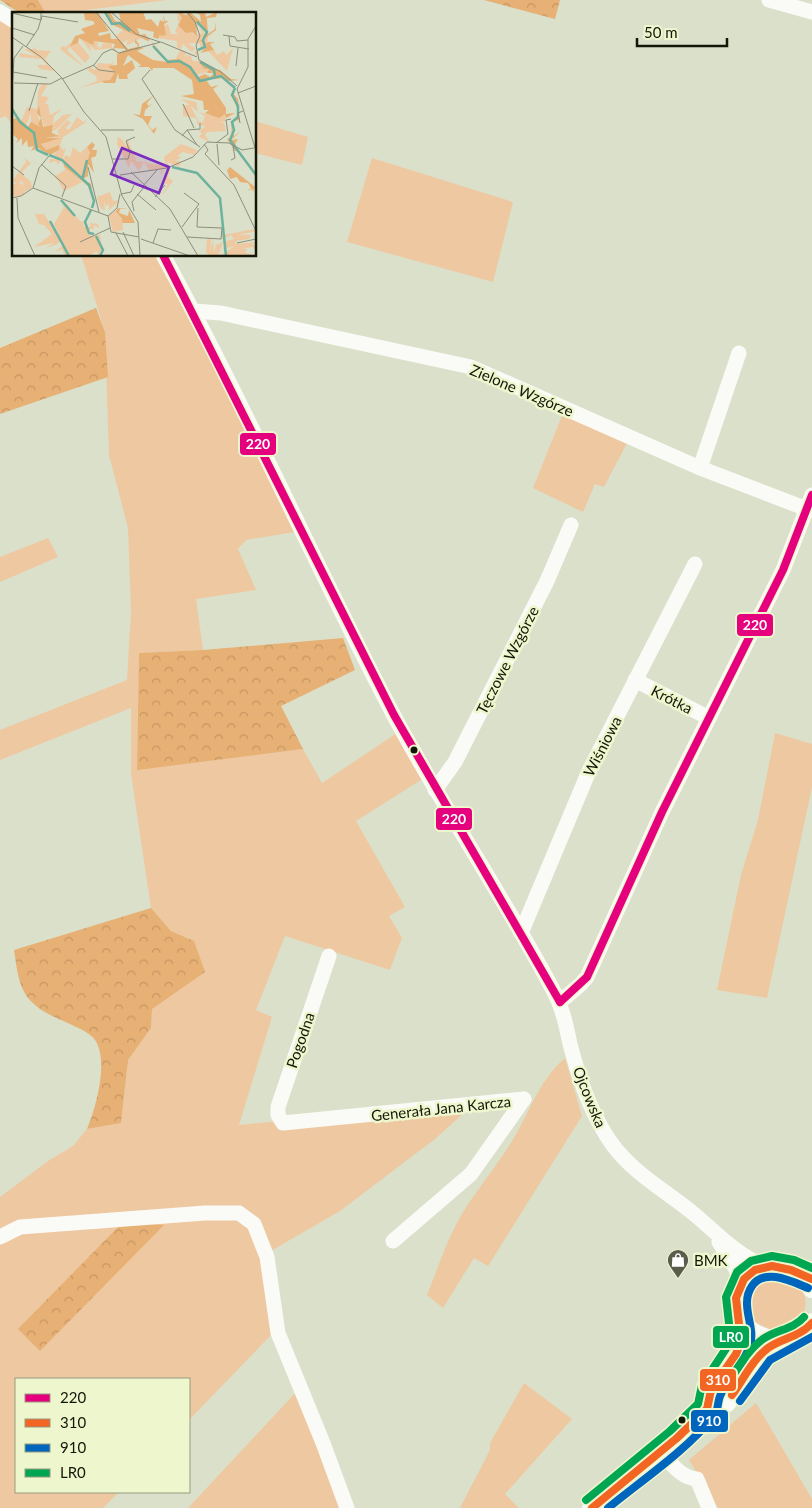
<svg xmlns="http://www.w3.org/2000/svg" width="812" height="1508" font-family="Lato,sans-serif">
	<defs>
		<pattern id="forest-crowns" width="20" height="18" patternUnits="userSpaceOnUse" patternTransform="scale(1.25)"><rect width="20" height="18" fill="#e7b074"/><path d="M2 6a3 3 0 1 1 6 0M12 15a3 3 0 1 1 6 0" fill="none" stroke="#c59763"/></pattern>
	</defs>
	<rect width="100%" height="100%" fill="#dbe0ca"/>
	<g fill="#eec8a1">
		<path d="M38,0H167L54,14H46Z"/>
		<path d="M0,18L14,28V128L6,116L0,118Z"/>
		<path d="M255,121L308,137L302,165L255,153Z"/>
		<path d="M372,158L513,202L493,282L347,242Z"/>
		<path d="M81,255H156L188,312L294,532L246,540L238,549L256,590L196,599L203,650L139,653L137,769L303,749L322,783L400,731L424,778L356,821L405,907L389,916L402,938L390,970L285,936L256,1010L272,1017L239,1125L476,1102L435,1139L340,1211L264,1255L275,1331L189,1420V1379H16V1492H119L103,1508H0V1197L48,1161L73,1146L87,1129L121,1123L128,1060L151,1028L152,1009L194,941L171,931L151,908L131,774V708L0,760V730L127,680L131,611L128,528L109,455L105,332Z"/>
		<path d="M563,413L628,441L604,487L595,484L583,512L533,488Z"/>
		<path d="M48,538L58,557L0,582V557Z"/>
		<path d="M775,733L812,744V787L767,998L717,990L741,875L758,820Z"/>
		<path d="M565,1058L582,1116L488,1266L474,1258L443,1308L427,1295C438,1268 447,1239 462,1214C477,1189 497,1166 512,1141C530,1112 539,1080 565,1058Z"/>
		<path d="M768,1278H779L803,1289C812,1317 796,1325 772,1330L754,1322C744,1304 748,1285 768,1278Z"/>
		<path d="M524,1383L572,1419L505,1494L519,1508H460L490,1450V1443Z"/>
		<path d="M298,1390L342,1508H188Z"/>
		<path d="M756,1403L812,1499V1508H718L689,1460Z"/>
	</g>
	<g fill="url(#forest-crowns)">
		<path d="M0,0H38L46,14H21Z"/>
		<path d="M484,0H560L555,19Z"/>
		<path d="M96,308L105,332L108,377L0,414V348Z"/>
		<path d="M343,638L355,670L281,706L303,749L137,770L139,653L203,650Z"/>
		<path d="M151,908L171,931L194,941L205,972L152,1009L151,1028L128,1060L121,1123L87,1129C96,1108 109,1060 95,1040C92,1035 82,1029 76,1027C61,1019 45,1015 33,1003C18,990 17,968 14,950Z"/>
		<path d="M122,1223L164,1225L40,1351L18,1329Z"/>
	</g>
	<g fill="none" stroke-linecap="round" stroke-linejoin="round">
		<g stroke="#fafaf7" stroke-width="15">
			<path d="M769,0L812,12"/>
			<path d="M0,12L14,21"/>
			<path d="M163,255C245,405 313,561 392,712C442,806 502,894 552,988C562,1006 566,1024 570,1044C579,1079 591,1115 612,1144C633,1173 666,1191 694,1214C716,1232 738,1257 766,1266"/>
			<path d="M194,311L221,313L471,367L700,468L807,509"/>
			<path d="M700,468L739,353"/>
			<path d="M635,680L709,718"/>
			<path d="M435,790L455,762L547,581L571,525"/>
			<path d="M521,933L589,771L695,564"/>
			<path d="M329,956L278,1107V1115L283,1123L524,1099"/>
			<path d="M560,1002L581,984L587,977L662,812L783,570L812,495"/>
			<path d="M0,1237L20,1227L205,1213H239L254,1224L267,1257L278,1333L323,1443L347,1508"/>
			<path d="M393,1241L471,1174L524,1099"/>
			<path d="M719,1242L736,1269L740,1285"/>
			<path d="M660,1452C671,1463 681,1478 697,1479L709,1508"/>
		</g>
		<g stroke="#fafaf7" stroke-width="20">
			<path d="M812,1288C808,1278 799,1273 789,1269C734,1249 713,1330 772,1340C788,1342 803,1336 812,1323"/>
			<path d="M707,1409C708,1403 708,1395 711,1389C726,1359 751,1356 737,1314"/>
			<path d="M592,1508L677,1438L707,1409L726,1403L762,1353L782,1340"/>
		</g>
		<g stroke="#eef6ce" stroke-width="11">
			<g id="bus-1">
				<path d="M163,255L394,715L560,1002"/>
				<path d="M560,1002L587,977L662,812L783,570L812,495"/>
			</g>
		</g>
		<g stroke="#eef6ce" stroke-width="11">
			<g id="bus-2">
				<path d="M732,1395C743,1380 752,1360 768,1348C782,1338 800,1337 812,1323"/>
				<path d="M592,1508L677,1438L707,1409L711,1390L736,1354L741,1342L736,1298L744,1279L755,1270L772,1266L791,1270L812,1279"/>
			</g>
		</g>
		<g stroke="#eef6ce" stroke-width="11">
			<g id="bus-3">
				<path d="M740,1401L770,1360L812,1337"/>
				<path d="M608,1508C641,1481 688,1449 714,1416C719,1410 717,1401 721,1394C728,1376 745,1364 750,1345C756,1326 739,1305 752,1286C765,1267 793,1282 808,1288"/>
			</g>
		</g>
		<g stroke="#eef6ce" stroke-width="11">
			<g id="bus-4">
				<path d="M724,1389C736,1372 746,1351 763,1339C776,1330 794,1329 804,1317"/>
				<path d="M586,1500L670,1431L698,1404L702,1385L731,1341L726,1297L737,1272L751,1261L772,1256L794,1260L812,1268"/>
			</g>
		</g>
		<use href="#bus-1" stroke="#e5007d" stroke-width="8"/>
		<use href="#bus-2" stroke="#f26522" stroke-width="8"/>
		<use href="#bus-3" stroke="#0065bd" stroke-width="8"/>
		<use href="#bus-4" stroke="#00a651" stroke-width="8"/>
	</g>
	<defs>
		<g id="shop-pin" transform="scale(1.125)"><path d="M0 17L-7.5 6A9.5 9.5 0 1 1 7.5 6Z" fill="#5a5d4c" stroke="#eef6ce"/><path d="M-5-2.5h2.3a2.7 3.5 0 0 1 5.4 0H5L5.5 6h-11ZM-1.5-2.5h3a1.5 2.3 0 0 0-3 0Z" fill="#fff"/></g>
	</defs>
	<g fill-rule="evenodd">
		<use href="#shop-pin" x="678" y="1260"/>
	</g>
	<g fill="#141608" stroke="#eef6ce" stroke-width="2">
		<circle cx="414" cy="750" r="4.5"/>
		<circle cx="682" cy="1420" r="4.5"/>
	</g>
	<g text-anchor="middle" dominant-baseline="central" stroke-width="5" stroke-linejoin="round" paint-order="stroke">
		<g font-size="15" fill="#141608" stroke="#eef6ce">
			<text transform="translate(522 390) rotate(23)">Zielone Wzgórze</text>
			<text transform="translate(507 660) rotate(-63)">Tęczowe Wzgórze</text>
			<text transform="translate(672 699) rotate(27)">Krótka</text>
			<text transform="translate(602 746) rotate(-63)">Wiśniowa</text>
			<text transform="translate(300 1040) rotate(-71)">Pogodna</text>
			<text transform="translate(590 1097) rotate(68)">Ojcowska</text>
			<text transform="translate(441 1108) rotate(-6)">Generała Jana Karcza</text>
		</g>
		<g font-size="15" fill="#141608" stroke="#eef6ce" text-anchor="start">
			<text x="694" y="1260">BMK</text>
		</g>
	</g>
	<g transform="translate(12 12)">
		<rect width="244" height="244" fill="#dbe0ca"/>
		<path d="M165,0L182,23L190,21L188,16L191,15L192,24H196L195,36L185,39V45L182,41L185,38L189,37L188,32L182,31L176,32L183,36L180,40L171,32L167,41L170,38L174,40L172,45L177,41L174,47L178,42L181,49H186L199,59L187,62L184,66L168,53L181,58L179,54L163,49L168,37L165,35V29L146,26L150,19L149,24L154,23L152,14L156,12L159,22H167L163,20L166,13L177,21L167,8L166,11L157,9L166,11ZM113,16L122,22L131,25L114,34L116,27L111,31L103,25ZM69,27L86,30L85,34L89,36L91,31L100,32V36L83,38L78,33L79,40ZM59,30L58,33L66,30L78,45L73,51L58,35L55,38L73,56L49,38V34L54,35ZM23,34L24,38L39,39L33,47L42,59L28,57L25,53H35L30,47L7,45L8,41L24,44L12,37H22ZM221,36L215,59L196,39L202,38L205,43L212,39L214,43ZM102,49L99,56L103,60L98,68L67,76L85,69L84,64L75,58L78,55L83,58L86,51L99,52ZM30,72H36L29,84L37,85L33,92H36L38,103L51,96L42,104L41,112L51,103L60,102L44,118L40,119L42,115H32L28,98L25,100L29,115L19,110V101L14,114L9,110L15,95L25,97L26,79ZM169,87L184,90L186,100L178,93L187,110H191L193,104L186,100L207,105L213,102L214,109L208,111H212L214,119L195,120L193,123L198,130L187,125L190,121L187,119L194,114L186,113L184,106L171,104V93H178ZM65,105L71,110L74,108L73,111L51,125L48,133L51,138L54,136L51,145L46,153L44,149L37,151L38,147H48L41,143L47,138L46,133L34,138L29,132L47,125L32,127L47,123L45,119L55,108L59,111L53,116L57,118ZM106,117L114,135L115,126L125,150L127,149L133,150V145L134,151L154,154L152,145L169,132L185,138L182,143L171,140L165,144L169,145L164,149H169L167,155L155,150L158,157L156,165L161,169L149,185L156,172L151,171L156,157H150L151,161L149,163V157L137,158L132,150L127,159L119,149L117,156L105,132L106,124L111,129ZM61,135L68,141L75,135L78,140L71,165L60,160L70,170L52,179L43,164L53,158L52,154L56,155L50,148L54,143L58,145ZM12,146L19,151L9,161L19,170L20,175L14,180L10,169L5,172L1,168L14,150ZM98,180L101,189L106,188L105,191L97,198V192L94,194L92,190L93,198L89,197L85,185ZM55,190L57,195V196L69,210L72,209L71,214L78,215L79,211L86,212L87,216L81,213L82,217H78L77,221L79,224L88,223L90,237L86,244L85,239L77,244H58L52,232L57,244H53L50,237L42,241L51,233L49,227L46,232L34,236L42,231L22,235L40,222L32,213L27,212L23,202H32L44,221L47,222L42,212L52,195L49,192L56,196ZM210,216L212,223L242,217L244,219L227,223H239L237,227L224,229V232L244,230L240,232L244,235V239L241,235L229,237H235L233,241L244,243L208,244L223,234L211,237L214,229L222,227L219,223L209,228ZM195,227H199L198,240L201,227L202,241L204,233L211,230L206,244H193L192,243H197L194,240Z" fill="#eec8a1"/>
		<path d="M72,0L86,1L97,19L86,21L87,24L98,21L99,27H107L116,37L125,35L126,33L123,31V27L127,32V35L132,36L125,39L141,48L155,50L144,39L139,29L155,48L167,47L179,54L186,65L193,62L198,65L202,61H195L197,57H192L186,48L197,56L208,58L219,67L227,68L216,69L223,77L221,81L226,87L227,96L229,91L226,98L228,108L221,109L220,115L222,124L229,119L219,128L226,127L223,132L229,138L224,133L223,137L229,140L223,139L215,127L220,125L219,110L225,106V97L220,82L222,76L211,66L194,68L199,75L207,73L201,77L214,96V102L223,101L214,106L213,102L207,106L193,101L197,98H192L191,89L169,84L182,82L180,68L162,56H141L140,59L137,55H126L129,53L116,43L111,54L120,48L123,56L115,63L116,67H107L106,61L103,71H92L90,69L98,68L103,60L96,54L105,53V42L115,37L102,36L105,41L101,37L103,32L82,29L81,33L67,26L66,31L58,34L63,24L73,21L69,17L83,12L81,9L73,8ZM87,0H98L103,9L109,10L107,0H131L134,8L139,7L146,15L148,8L152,10L151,2L153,9H157L152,12L154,23L149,24L148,22L146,27L141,25L142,20L125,16L128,23L133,22L138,28L136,29L101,13L95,1ZM166,0L174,3L178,0L189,10L188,3L183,0H193L194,5L205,0L204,5L195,6V9L196,22L203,17L204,10V18L191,28L194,32L196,30H203L198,32L202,38L188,41L195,35L191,29L186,30L191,27L194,18L188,11H184L185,24L180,20L174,21L166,13L170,6ZM141,84L135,91L136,94L141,91L133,98L132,104H140L136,113L140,118L145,115L142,122L131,107L121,102L128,103L130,92ZM27,94L31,115L41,113L40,121L47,124L33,126H48L29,132L34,138L47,133V138L38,143L26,136L19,139L22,134L16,135L15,128L10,134V126L4,131L6,127L0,122V108L6,105L16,115L19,110L29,115L26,112L29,106L25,101ZM80,130L83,133L80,138H85L84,144L79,146L82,161L76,152V164L71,167L79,172L81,188L76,174L52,154L51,149L65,164L71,165L78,140L75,135ZM218,155L243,175L241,180L240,177L235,179L239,176L236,171L228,170L225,165L218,167L215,158ZM106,196L116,197H108L107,201L116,204L117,198L123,211H110L101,203Z" fill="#e7b074"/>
		<path d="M-1 178a7 7 0 1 1 14 0a7 7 0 1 1-14 0ZM103,199L110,206L111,218L101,220L97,204Z" fill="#eec8a1"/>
		<path fill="none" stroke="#6db29e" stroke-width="2.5" d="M93,0L100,12L108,11L118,19M185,10L195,20L191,28L193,35L186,38M141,34L156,50L167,49L178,55L188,69L209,64L223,76M188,50L202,58L203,64M223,76L220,83L226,94V105L220,110L222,118L218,128L244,163M0,97L8,110L22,121L25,138L36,143M37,143L50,148L77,173L82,189L80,196M160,155L185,161L208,186L214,244M70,168L75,148M49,188L63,204M79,198L73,210L77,221L82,222M38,209L57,244M84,224L91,238L88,244"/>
		<path fill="none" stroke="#8b8f7c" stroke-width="1" d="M84,0L115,38M99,0L124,22L148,30M175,0L183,10L188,24L184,33L187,48L209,60L225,74M0,1L29,8V0M244,14L236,27V55L225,77L244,139M0,16L23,23M211,23L223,25L225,29L236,28M217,24L218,34L237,37M0,25L29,45L50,66L72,100L94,125L110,184L126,210L128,244M14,35L26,17L30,4L66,10M81,53L87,58L103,60M224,54L226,36M138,58L130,67L163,118L188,135M1,60L35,66M50,67L82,53L91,41L100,37L107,41L149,30L185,45M2,71L38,72L50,66M0,77L2,46L11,34M226,81L244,74M171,92L182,116M17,99L26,71M228,111L226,101L231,99M89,118H122M175,118L185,133M170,124L175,118L188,117V111M204,131L216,122L214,108L219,107M192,132L196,138L193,142L222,173L244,219M205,132L207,153M100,147H116L118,140L114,129L123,125M219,148L223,146L221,134M29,152L54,174L50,185M0,154L12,163M76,155L87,200M119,160L158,197L186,244M108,163L155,156L181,145L195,130L217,131L230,138L242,136M131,174L145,158M21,176L96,204M21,176L27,156L37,144M109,182L119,180L122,173M125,182L144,198M143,185L153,173M0,186L9,184L21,176M5,186L6,206L23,244M122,199L120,190L132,175M96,204L99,220L127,225M96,204L105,196L108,182M170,215L187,192L172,181M111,220L122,244M104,221L116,244M175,225L209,227L210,216L185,215L186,196M129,227L178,244M68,230L98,216M141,231L146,217L159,218M225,231L244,227"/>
		<path fill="#7b2cbf" fill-opacity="0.15" stroke="#7b2cbf" stroke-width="2.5" d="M110,136L157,155L147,181L99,162Z"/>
		<rect width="244" height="244" fill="none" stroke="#141608" stroke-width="2.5"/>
	</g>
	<g stroke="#eef6ce" stroke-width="2">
		<rect x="239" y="432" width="38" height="24" rx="5" fill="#e5007d"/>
		<rect x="736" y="613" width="38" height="24" rx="5" fill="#e5007d"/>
		<rect x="435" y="807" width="38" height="24" rx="5" fill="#e5007d"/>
		<rect x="712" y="1325" width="38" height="24" rx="5" fill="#00a651"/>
		<rect x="699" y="1368" width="38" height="24" rx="5" fill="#f26522"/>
		<rect x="690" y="1409" width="39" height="24" rx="5" fill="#0065bd"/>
	</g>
	<g font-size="14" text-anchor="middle" font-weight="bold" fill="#fff">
		<text x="258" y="449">220</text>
		<text x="755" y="630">220</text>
		<text x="454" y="824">220</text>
		<text x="731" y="1342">LR0</text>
		<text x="718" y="1385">310</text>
		<text x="709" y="1426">910</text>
	</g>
	<rect x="15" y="1378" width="175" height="115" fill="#eef6ce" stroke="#979c7f"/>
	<rect x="25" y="1394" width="25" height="8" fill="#e5007d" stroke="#979c7f"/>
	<text x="60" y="1403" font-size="15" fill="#141608">220</text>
	<rect x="25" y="1419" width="25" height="8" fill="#f26522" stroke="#979c7f"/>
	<text x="60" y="1428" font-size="15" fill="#141608">310</text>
	<rect x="25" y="1444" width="25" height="8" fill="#0065bd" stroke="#979c7f"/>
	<text x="60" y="1453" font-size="15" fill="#141608">910</text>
	<rect x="25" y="1469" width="25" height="8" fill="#00a651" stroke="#979c7f"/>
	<text x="60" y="1478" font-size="15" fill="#141608">LR0</text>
	<path d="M637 38v8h90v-8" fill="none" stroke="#141608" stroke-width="2.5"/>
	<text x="644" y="38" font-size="15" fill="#141608" stroke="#eef6ce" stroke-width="4" paint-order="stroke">50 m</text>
</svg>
